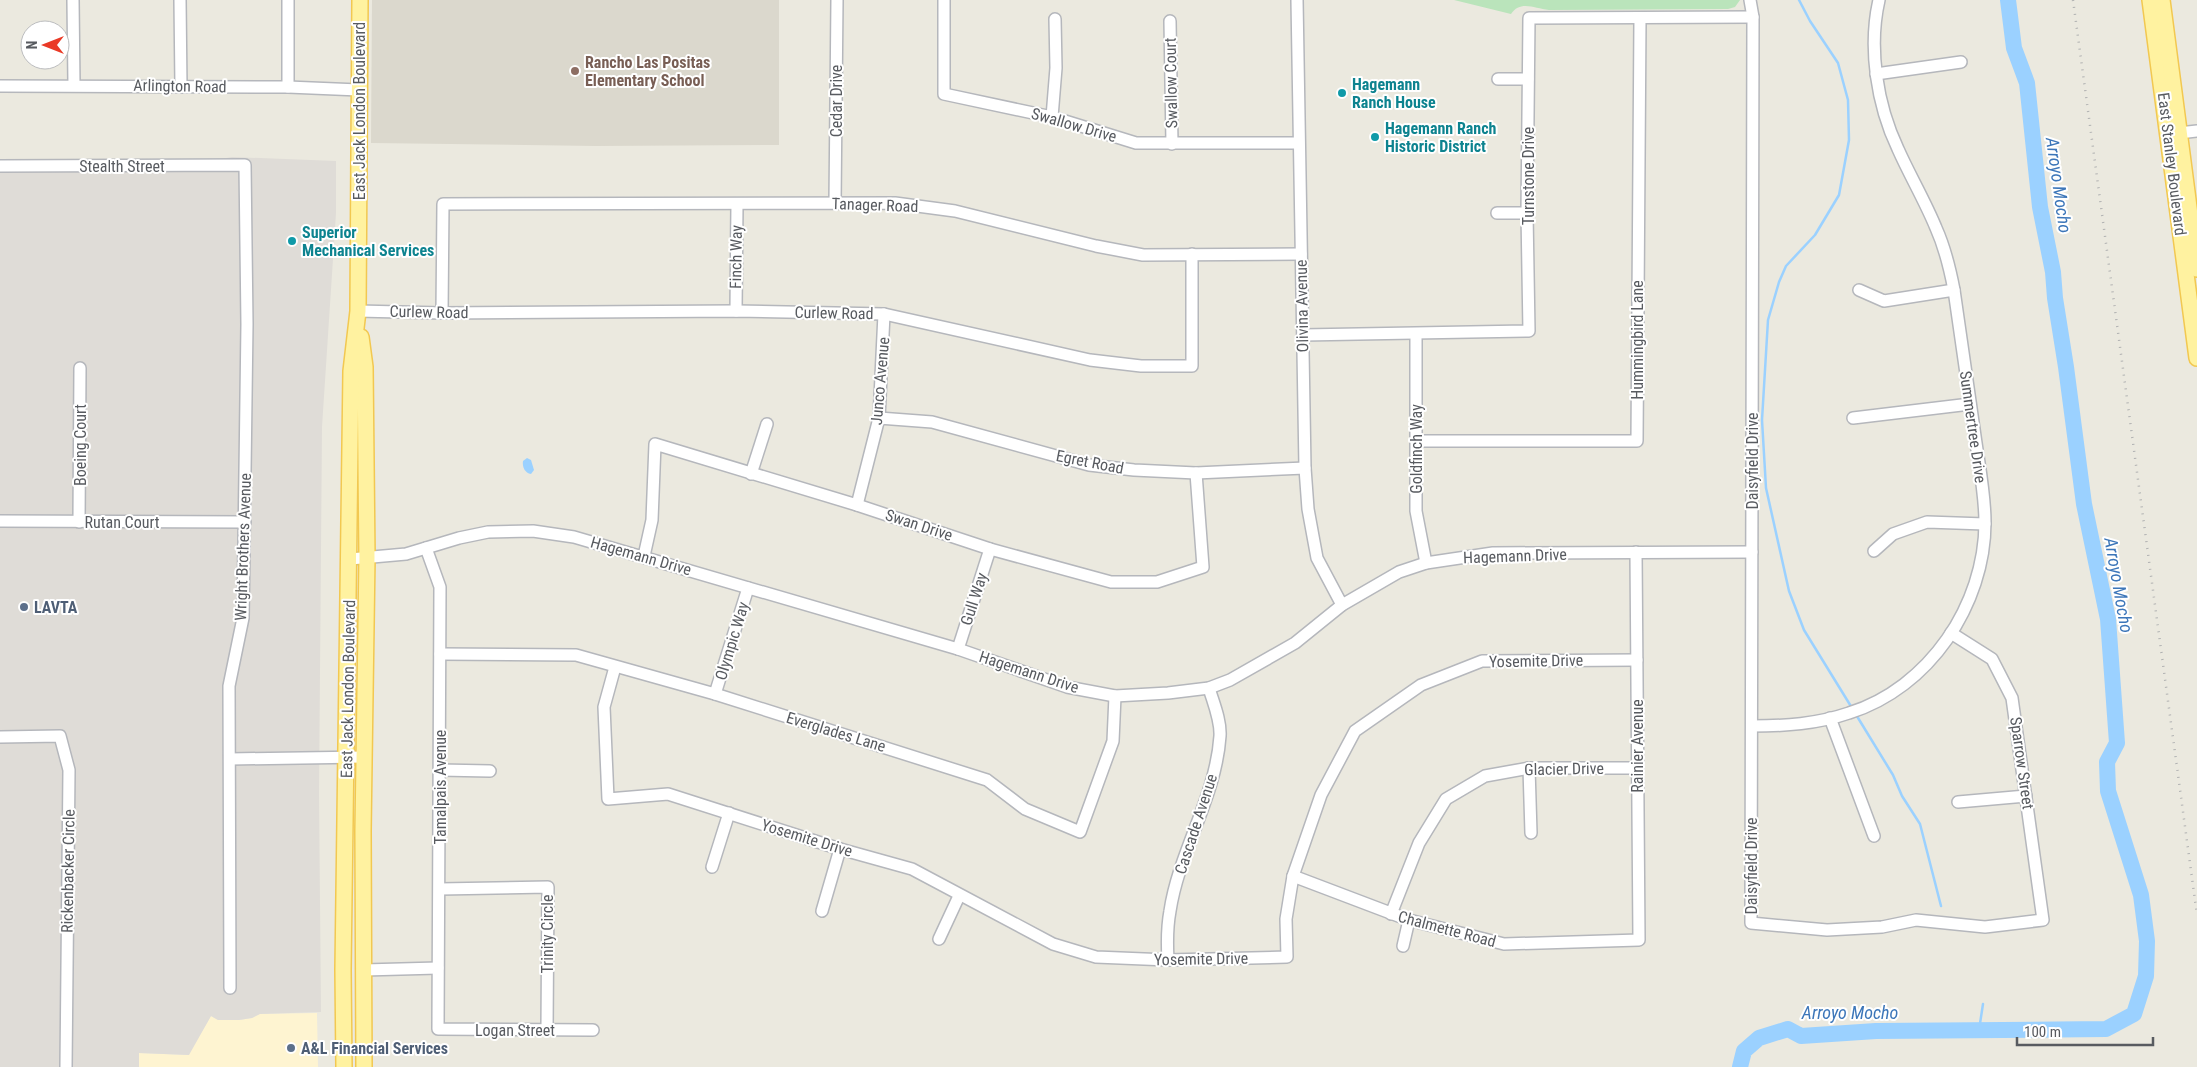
<svg xmlns="http://www.w3.org/2000/svg" width="2197" height="1067" font-family="'Roboto Condensed',sans-serif">
	<rect width="100%" height="100%" fill="#ebe9df"/>
	<path fill="#fef4d1" d="M317,1013L318,1067H139L138,1053L188,1055L211,1016L218,1020H239L252,1018L259,1014Z"/>
	<path fill="#dfdcd7" d="M232,157L336,161V213L322,427L319,794L321,1012L260,1014L252,1018L239,1020H218L211,1016L189,1055L139,1053V1067H0V160H215Z"/>
	<path fill="#dbd8cd" d="M372,0H779V145L596,146L371,143Z"/>
	<path fill="#bae4bb" d="M1454,0H1740L1735,7L1728,9L1549,10C1534,8 1520,0 1511,14Z"/>
	<path fill="#9bd1ff" d="M527,458L531,460L534,470L531,474C525,473 522,467 523,461Z"/>
	<g fill="none" stroke-linecap="round" stroke-linejoin="round">
		<g stroke="#9bd1ff" stroke-width="2.5">
			<path d="M1799,0L1810,21L1838,63L1848,100L1849,140L1839,195L1815,235L1786,266L1779,282L1768,320L1762,420L1766,488L1789,591L1804,630L1852,708"/>
			<path d="M1855,713L1893,775L1902,796L1920,824L1941,906"/>
			<path d="M1979,1030L1983,1004"/>
		</g>
		<path stroke="#9bd1ff" stroke-width="16" d="M1740,1067L1744,1051L1759,1038L1788,1029L1801,1036L1876,1031L2106,1029L2134,1014L2146,976L2147,941L2141,895L2108,791L2107,762L2117,743L2108,619L2084,504L2066,367L2055,298L2053,272L2040,207L2027,83L2014,48L2008,0"/>
		<g stroke="#b5b7bc" stroke-width="14">
			<g id="minor">
				<path d="M73,0L74,85"/>
				<path d="M180,0L181,87"/>
				<path d="M944,0V94L1052,117L1136,143H1298"/>
				<path d="M1297,0L1305,468L1308,509L1317,558L1342,605"/>
				<path d="M1750,0L1753,17L1751,923L1827,930L1882,927L1916,920L1985,927L2043,920L2012,698L1992,659L1951,633"/>
				<path d="M1170,21L1172,144"/>
				<path d="M1876,74L1961,62"/>
				<path d="M1498,79H1528"/>
				<path d="M0,86L288,87L359,90"/>
				<path d="M288,87V0"/>
				<path d="M1052,117L1056,68L1055,19"/>
				<path d="M2179,133L2197,131"/>
				<path d="M0,166L245,165L247,324L243,618L229,686L230,988"/>
				<path d="M835,203L837,0"/>
				<path d="M1497,213H1527"/>
				<path d="M1859,290L1884,301L1954,290"/>
				<path d="M358,311L442,313L736,311L884,314L1090,360L1141,366H1192V254"/>
				<path d="M736,311L737,204"/>
				<path d="M442,313L443,204L895,203L955,211L1096,246L1143,255L1301,254"/>
				<path d="M1416,334V511L1426,563"/>
				<path d="M1303,335L1529,331L1527,213L1529,18L1753,17"/>
				<path d="M879,418L932,422L1089,465L1134,470L1196,473L1305,468"/>
				<path d="M1853,418L1970,404"/>
				<path d="M1417,441H1637L1640,19"/>
				<path d="M751,474L767,424"/>
				<path d="M857,505L879,418L884,314"/>
				<path d="M0,521L245,522"/>
				<path d="M79,522L80,368"/>
				<path d="M426,548L440,587L438,1029L593,1030"/>
				<path d="M1874,551L1893,534L1927,522L1985,524"/>
				<path d="M644,556L652,520L655,444L857,505L990,549L1111,582H1157L1203,567L1196,473"/>
				<path d="M350,559L406,554L459,538L488,532L533,531L574,537L958,649L1067,687L1115,696L1168,693L1209,688L1230,680L1295,643L1342,605L1399,572L1426,563L1493,553L1752,552"/>
				<path d="M958,649L990,549"/>
				<path d="M440,654L576,655L715,694L987,780L1025,809L1080,832L1113,741L1115,696"/>
				<path d="M615,667L604,707L608,799L668,794L840,849L912,869L1053,944L1096,957L1168,960L1287,957L1286,919L1293,876L1321,795L1355,731L1421,685L1482,661L1637,660"/>
				<path d="M715,694L748,588"/>
				<path d="M1830,718L1874,836"/>
				<path d="M1752,726C1785,726 1817,724 1849,713C1929,688 1985,605 1985,522C1985,494 1979,465 1975,436C1968,388 1961,339 1954,290C1950,269 1945,248 1936,228C1925,201 1910,176 1898,149C1877,105 1868,48 1879,0"/>
				<path d="M0,737L60,736L69,770L66,1067"/>
				<path d="M230,759L364,757"/>
				<path d="M1529,768L1531,833"/>
				<path d="M440,770L490,771"/>
				<path d="M1958,802L2026,796"/>
				<path d="M712,867L729,813"/>
				<path d="M1293,876L1409,920L1504,944L1639,940L1636,552"/>
				<path d="M440,889L548,887L547,1030"/>
				<path d="M822,911L840,849"/>
				<path d="M1391,914L1419,843L1446,799L1485,776L1529,768H1637"/>
				<path d="M939,939L959,896"/>
				<path d="M1403,946L1409,920"/>
				<path d="M1168,960C1167,943 1167,927 1170,911C1179,851 1216,797 1220,736C1221,720 1213,702 1209,688"/>
				<path d="M364,970L438,968"/>
			</g>
		</g>
		<g stroke="#f2c851" stroke-width="18">
			<g id="major">
				<path d="M2150,0L2197,358"/>
				<path d="M2162,0L2197,269"/>
				<path d="M361,337L365,367L367,557L363,831L364,1067"/>
				<path d="M344,1067L343,970L351,371L358,311L360,0"/>
			</g>
		</g>
		<use href="#minor" stroke="#fff" stroke-width="11"/>
		<use href="#major" stroke="#fff2a0" stroke-width="15"/>
		<path stroke="#b1b2b2" stroke-width="2.5" stroke-dasharray="1 6" stroke-linecap="butt" d="M2073,0L2197,915"/>
	</g>
	<circle fill="#8d6e63" stroke="#fff" stroke-width="2" cx="575" cy="71" r="5"/>
	<g fill="#0f9aa8" stroke="#fff" stroke-width="2">
		<circle cx="1342" cy="93" r="5"/>
		<circle cx="1375" cy="137" r="5"/>
		<circle cx="292" cy="241" r="5"/>
	</g>
	<g fill="#5c6f8a" stroke="#fff" stroke-width="2">
		<circle cx="24" cy="607" r="5"/>
		<circle cx="291" cy="1048" r="5"/>
	</g>
	<g text-anchor="middle" dominant-baseline="central" stroke-width="4" stroke-linejoin="round" paint-order="stroke">
		<g font-size="16" font-weight="bold" fill="#785e54" stroke="#fff" text-anchor="start">
			<text x="585" y="62">Rancho Las Positas<tspan x="585" dy="18">Elementary School</tspan></text>
		</g>
		<g font-size="16" fill="#585b60" stroke="#fff">
			<text transform="translate(1171 83) rotate(-91)">Swallow Court</text>
			<text transform="translate(180 86) rotate(1)">Arlington Road</text>
			<text transform="translate(836 101) rotate(-90)">Cedar Drive</text>
			<text transform="translate(359 111) rotate(-90)">East Jack London Boulevard</text>
			<text transform="translate(1074 125) rotate(16)">Swallow Drive</text>
			<text transform="translate(2172 164) rotate(83)">East Stanley Boulevard</text>
			<text x="122" y="166">Stealth Street</text>
			<text transform="translate(1528 176) rotate(-90)">Turnstone Drive</text>
			<text transform="translate(875 205) rotate(2)">Tanager Road</text>
			<text transform="translate(736 257) rotate(-89)">Finch Way</text>
			<text transform="translate(1302 306) rotate(-91)">Olivina Avenue</text>
			<text transform="translate(429 312) rotate(1)">Curlew Road</text>
			<text transform="translate(834 313) rotate(1)">Curlew Road</text>
			<text transform="translate(1637 340) rotate(-90)">Hummingbird Lane</text>
			<text transform="translate(880 381) rotate(-85)">Junco Avenue</text>
			<text transform="translate(1973 427) rotate(82)">Summertree Drive</text>
			<text transform="translate(80 445) rotate(-90)">Boeing Court</text>
			<text transform="translate(1416 449) rotate(-90)">Goldfinch Way</text>
			<text transform="translate(1752 461) rotate(-90)">Daisyfield Drive</text>
			<text transform="translate(1090 462) rotate(11)">Egret Road</text>
			<text x="122" y="522">Rutan Court</text>
			<text transform="translate(919 525) rotate(18)">Swan Drive</text>
			<text transform="translate(243 547) rotate(-88)">Wright Brothers Avenue</text>
			<text transform="translate(641 556) rotate(16)">Hagemann Drive</text>
			<text transform="translate(1515 556) rotate(-2)">Hagemann Drive</text>
			<text transform="translate(974 599) rotate(-72)">Gull Way</text>
			<text transform="translate(732 641) rotate(-73)">Olympic Way</text>
			<text transform="translate(1536 661) rotate(-1)">Yosemite Drive</text>
			<text transform="translate(1029 672) rotate(18)">Hagemann Drive</text>
			<text transform="translate(348 689) rotate(-89)">East Jack London Boulevard</text>
			<text transform="translate(836 732) rotate(17)">Everglades Lane</text>
			<text transform="translate(1637 746) rotate(-90)">Rainier Avenue</text>
			<text transform="translate(2022 763) rotate(82)">Sparrow Street</text>
			<text transform="translate(1564 769) rotate(-1)">Glacier Drive</text>
			<text transform="translate(440 787) rotate(-90)">Tamalpais Avenue</text>
			<text transform="translate(1196 824) rotate(-72)">Cascade Avenue</text>
			<text transform="translate(807 838) rotate(17)">Yosemite Drive</text>
			<text transform="translate(1751 866) rotate(-90)">Daisyfield Drive</text>
			<text transform="translate(68 871) rotate(-89)">Rickenbacker Circle</text>
			<text transform="translate(1447 929) rotate(15)">Chalmette Road</text>
			<text transform="translate(547 934) rotate(-90)">Trinity Circle</text>
			<text transform="translate(1201 959) rotate(-1)">Yosemite Drive</text>
			<text x="515" y="1030">Logan Street</text>
		</g>
		<g font-size="16" font-weight="bold" fill="#0d838f" stroke="#fff" text-anchor="start">
			<text x="1352" y="84">Hagemann<tspan x="1352" dy="18">Ranch House</tspan></text>
			<text x="1385" y="128">Hagemann Ranch<tspan x="1385" dy="18">Historic District</tspan></text>
			<text x="302" y="232">Superior<tspan x="302" dy="18">Mechanical Services</tspan></text>
		</g>
		<g font-size="16" font-weight="bold" fill="#4e5e75" stroke="#fff" text-anchor="start">
			<text x="34" y="607">LAVTA</text>
			<text x="301" y="1048">A&amp;L Financial Services</text>
		</g>
		<g font-size="18" font-style="italic" fill="#3c76b9" stroke="#fff">
			<text transform="translate(2059 185) rotate(82)">Arroyo Mocho</text>
			<text transform="translate(2119 585) rotate(80)">Arroyo Mocho</text>
			<text x="1850" y="1012">Arroyo Mocho</text>
		</g>
	</g>
	<g transform="translate(45 45) rotate(270)"><circle r="24" fill="#ffffff" stroke="#bcbdbf"/>
	<path d="M0-4L9 19L0 12L-9 19Z" fill="#ea3a26"/>
	<text y="-8" font-size="14" font-weight="bold" text-anchor="middle" fill="#585b60">N</text>
	</g>
	<path d="M2017 1037v8h136v-8" fill="none" stroke="#585b60" stroke-width="2.5"/>
	<text x="2024" y="1037" font-size="15" fill="#585b60" stroke="#ffffff" stroke-width="4" paint-order="stroke">100 m</text>
</svg>
